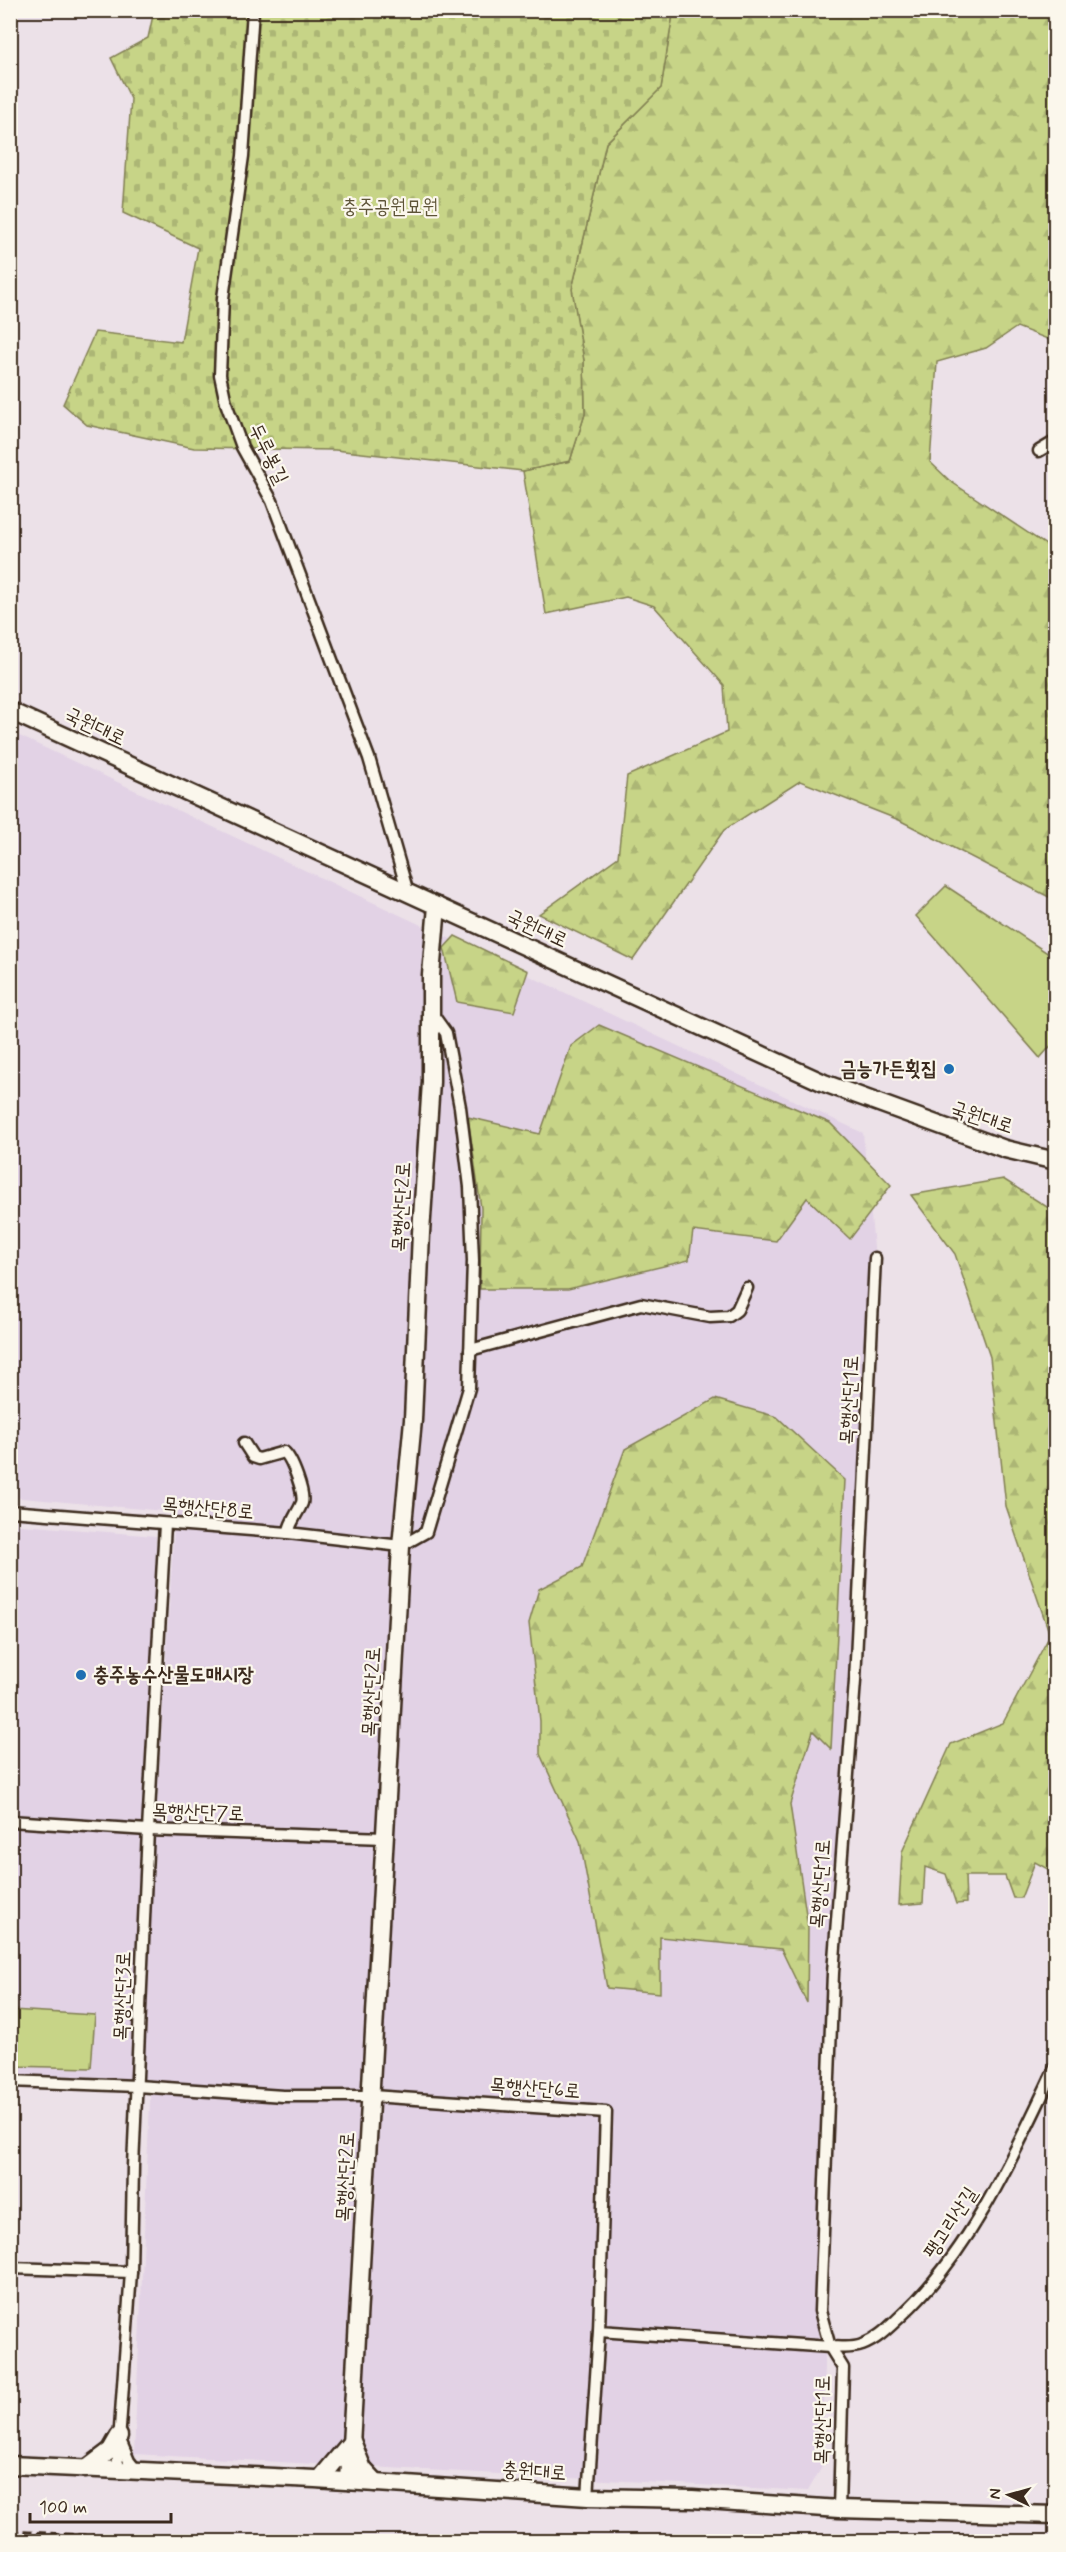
<svg xmlns="http://www.w3.org/2000/svg" width="1066" height="2552" font-family="Mynerve,'Poor Story',sans-serif">
	<defs>
		<pattern id="forest-firs" width="22" height="20" patternUnits="userSpaceOnUse" patternTransform="scale(1.5)"><rect width="22" height="20" fill="#c7d487"/><path d="M5 1l3.5 6h-7zM16 11l3.5 6h-7z" fill="#acb674"/></pattern>
		<pattern id="cemetery-stones" width="16" height="16" patternUnits="userSpaceOnUse" patternTransform="scale(1.5)"><rect width="16" height="16" fill="#c7d487"/><path d="M2 7V4a2 2 0 0 1 4 0v3zM10 15v-3a2 2 0 0 1 4 0v3z" fill="#acb674"/></pattern>
	</defs>
	<rect width="100%" height="100%" fill="#ece1e8"/>
	<filter id="ink" filterUnits="userSpaceOnUse"><feTurbulence type="fractalNoise" baseFrequency=".0167" numOctaves="2"/><feDisplacementMap in="SourceGraphic" scale="12" xChannelSelector="R" yChannelSelector="G"/><feConvolveMatrix kernelMatrix="1 2 1 2 8 2 1 2 1" color-interpolation-filters="sRGB"/></filter>
	<g filter="url(#ink)">
		<g fill="#e2d2e5">
			<path d="M11,732L863,1133L875,1258L832,1992L823,2465L808,2491L134,2454L151,2079L11,2074L10,1828L155,1836L175,1512L11,1497Z"/>
			<path d="M10,1524L156,1536L147,1823L11,1814Z"/>
		</g>
		<g fill="#c7d487" stroke="#817f52" stroke-width="1.5">
			<path d="M946,886L1055,958V1041L1040,1058L916,916Z"/>
			<path d="M11,2010L95,2015L91,2068L11,2066Z"/>
			<path d="M11,2196H14L12,2258H10Z"/>
		</g>
		<g fill="url(#forest-firs)" stroke="#817f52" stroke-width="1.5">
			<path d="M670,11H1055V342L1017,327L986,348L937,362L930,462L950,481L1055,551L1056,890L1049,897L899,820L800,781L724,830L633,960L539,914L618,857L627,776L727,732L724,685L654,606L626,597L546,614L523,471L570,461L585,414L584,361L572,289L606,143L661,88L673,14Z"/>
			<path d="M455,936L528,971L514,1012L457,1002L444,948Z"/>
			<path d="M599,1025L830,1123L891,1185L850,1239L807,1198L776,1241L693,1231L689,1260L568,1289H480L481,1208L468,1117L540,1134L571,1046Z"/>
			<path d="M1003,1179L1055,1212V1873L1035,1862L1021,1898H1013L1005,1876H965L966,1903L956,1904L946,1874L925,1867L923,1903L899,1905L902,1852L951,1744L1003,1723L1050,1635L1006,1506L990,1357L955,1254L911,1195Z"/>
			<path d="M715,1399L777,1417L845,1480L831,1749L813,1731L790,1804L808,1928L807,2003L781,1949L660,1937V1993L607,1988L580,1841L540,1754V1721L529,1623L539,1589L582,1567L625,1449Z"/>
		</g>
		<path fill="url(#cemetery-stones)" stroke="#817f52" stroke-width="1.5" d="M670,10L673,14L661,88L606,143L572,289L584,361L585,414L570,461L523,471L335,450L194,448L87,425L63,404L95,332L181,342L198,248L123,213L131,99L111,58L148,38L154,11Z"/>
		<g fill="none" stroke-linecap="round" stroke-linejoin="round">
			<g stroke="#3b2a1e" stroke-width="15">
				<g id="street">
					<path d="M253,10L243,156L223,298L220,375L226,403L242,447L272,501L369,758L408,893"/>
					<path d="M1039,451L1056,441"/>
					<path d="M470,1350L641,1304L710,1317L729,1316L737,1310L747,1288"/>
					<path d="M244,1443L253,1457L259,1459L284,1452C292,1458 305,1494 302,1503C297,1515 292,1518 288,1533"/>
					<path d="M10,1511L288,1533L401,1546L426,1532L469,1388L473,1261L470,1187L460,1107L446,1033L431,1012"/>
					<path d="M10,1821L148,1830L385,1838"/>
					<path d="M10,2081L137,2086L283,2096H372L606,2112L599,2331L830,2347C839,2347 853,2349 862,2345C878,2339 889,2327 902,2315C972,2250 1015,2152 1056,2066"/>
					<path d="M10,2268L131,2272"/>
					<path d="M120,2440L129,2461L137,2471"/>
					<path d="M117,2470L131,2272L133,2166L148,1830L165,1524"/>
					<path d="M588,2497L599,2331"/>
					<path d="M839,2509L843,2368L830,2347L820,2311L833,1973L855,1681L875,1258"/>
				</g>
			</g>
			<g stroke="#3b2a1e" stroke-width="21">
				<g id="secondary">
					<path d="M10,711L824,1083L1005,1149L1056,1161"/>
					<path d="M10,2465L315,2479L588,2497L692,2499L839,2509L1056,2515"/>
					<path d="M86,2469L111,2450L119,2436"/>
					<path d="M320,2479L352,2441L363,2469L376,2483"/>
					<path d="M349,2481L401,1546L413,1420L421,1233L431,1082V975L437,906"/>
				</g>
			</g>
			<use href="#street" stroke="#fbf7ec" stroke-width="10"/>
			<use href="#secondary" stroke="#fbf7ec" stroke-width="16"/>
			<path stroke="#3b2a1e" stroke-width="3" stroke-dasharray="9 4.5" stroke-linecap="butt" d="M10,2531L203,2542"/>
		</g>
	</g>
	<g fill="#1f6fb2" stroke="#fbf7ec" stroke-width="2">
		<circle cx="949" cy="1069" r="6"/>
		<circle cx="81" cy="1675" r="6"/>
	</g>
	<g text-anchor="middle" dominant-baseline="central" stroke-width="4.5" stroke-linejoin="round" paint-order="stroke">
		<g font-size="20" fill="#5e5438" stroke="#fbf7ec">
			<text x="390" y="207">충주공원묘원</text>
		</g>
		<g font-size="20" fill="#3b2a1e" stroke="#fbf7ec">
			<text transform="translate(268 454) rotate(64)">두루봉길</text>
			<text transform="translate(95 727) rotate(25)">국원대로</text>
			<text transform="translate(537 929) rotate(25)">국원대로</text>
			<text transform="translate(982 1118) rotate(18)">국원대로</text>
			<text transform="translate(402 1207) rotate(-87)">목행산단2로</text>
			<text transform="translate(850 1400) rotate(-87)">목행산단1로</text>
			<text transform="translate(208 1509) rotate(5)">목행산단8로</text>
			<text transform="translate(372 1692) rotate(-87)">목행산단2로</text>
			<text transform="translate(198 1813) rotate(2)">목행산단7로</text>
			<text transform="translate(821 1884) rotate(-86)">목행산단1로</text>
			<text transform="translate(123 1996) rotate(-88)">목행산단3로</text>
			<text transform="translate(535 2089) rotate(4)">목행산단6로</text>
			<text transform="translate(346 2177) rotate(-87)">목행산단2로</text>
			<text transform="translate(951 2223) rotate(-57)">팽고리산길</text>
			<text transform="translate(823 2420) rotate(-89)">목행산단1로</text>
			<text transform="translate(534 2472) rotate(4)">충원대로</text>
		</g>
		<g font-size="20" font-weight="bold" fill="#3b2a1e" stroke="#fbf7ec" text-anchor="end">
			<text x="937" y="1069">금능가든횟집</text>
			<text x="93" y="1675" text-anchor="start">충주농수산물도매시장</text>
		</g>
	</g>
	<rect width="1066" height="2552" fill="none" stroke="#fbf7ec" stroke-width="36"/>
	<rect x="18" y="18" width="1030" height="2516" fill="none" stroke="#3b2a1e" stroke-width="2" filter="url(#ink)"/>
	<g transform="translate(1009 2495) rotate(275)" stroke="#fbf7ec" stroke-width="4.5" paint-order="stroke">
	<path d="M0-4.5L10 22L0 15L-10 22Z" fill="#3b2a1e"/>
	<text y="-9" font-size="16" font-weight="bold" text-anchor="middle" fill="#3b2a1e">N</text>
	</g>
	<path d="M30 2513v9h141v-9" fill="none" stroke="#3b2a1e" stroke-width="3"/>
	<text x="39" y="2513" font-size="18" fill="#3b2a1e" stroke="#fbf7ec" stroke-width="4.5" paint-order="stroke">100 m</text>
</svg>
